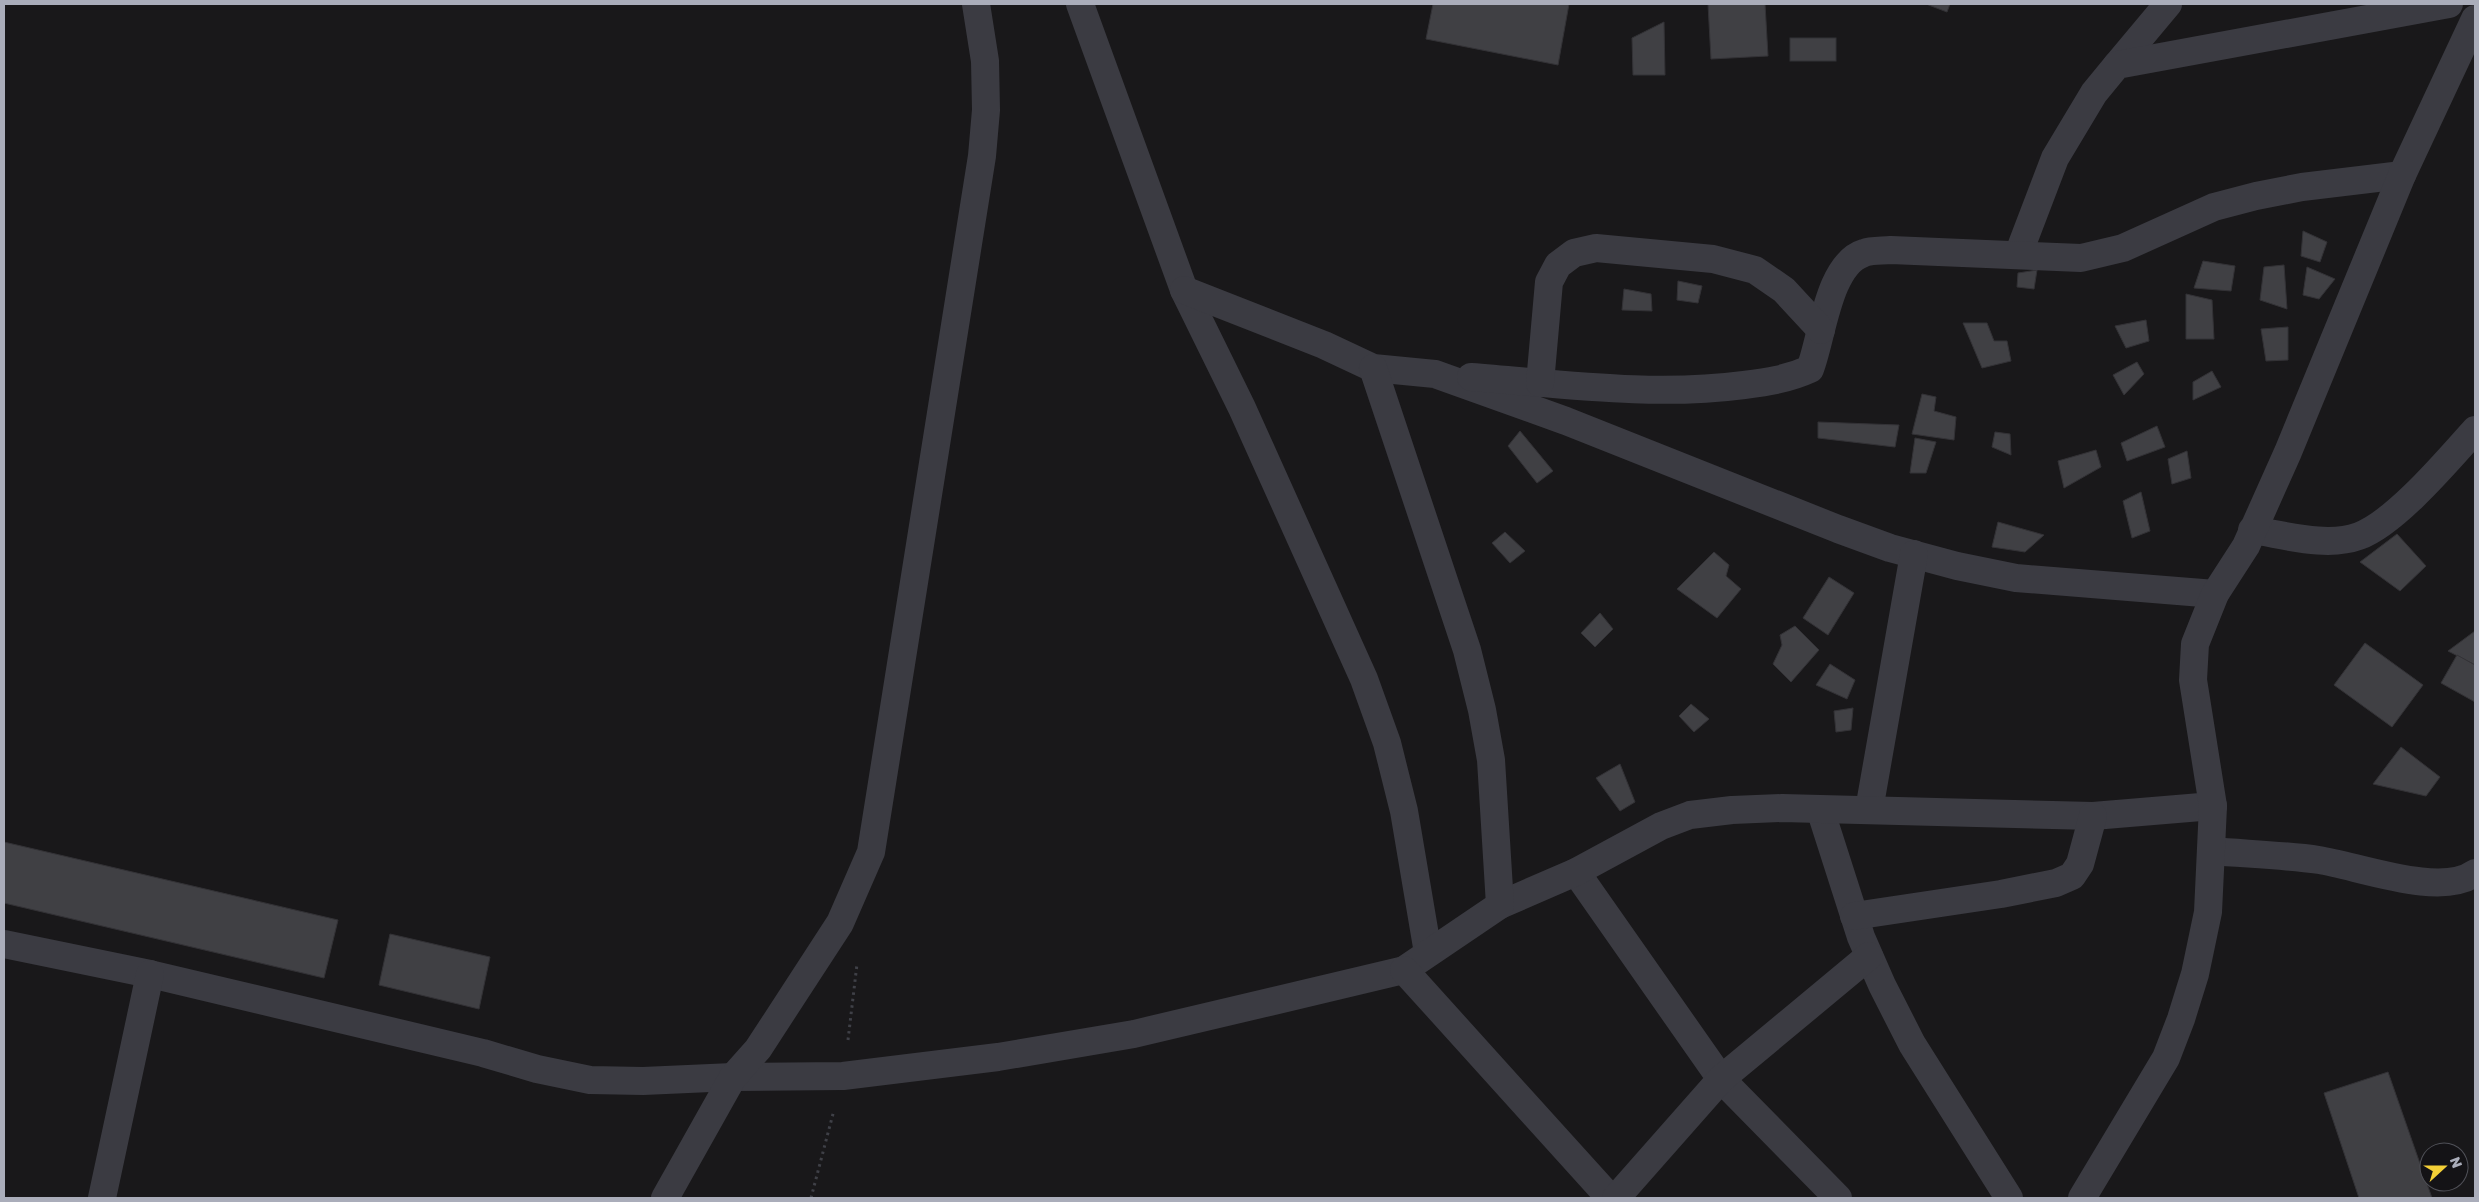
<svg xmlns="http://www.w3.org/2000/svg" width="2479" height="1202" font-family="'Golos Text',sans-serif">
	<rect width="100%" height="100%" fill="#19181a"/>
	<g fill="#404044" stroke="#333236">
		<path d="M1433,4H1569L1558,65L1426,39Z"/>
		<path d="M1708,4H1765L1768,56L1711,59Z"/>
		<path d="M1926,4H1950L1947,12Z"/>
		<path d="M1664,22L1665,75H1633L1632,38Z"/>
		<rect x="1790" y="38" width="46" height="23"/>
		<path d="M2303,231L2327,242L2320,262L2301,256Z"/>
		<path d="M2203,261L2235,266L2231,291L2194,288Z"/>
		<path d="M2284,265L2287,309L2260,300L2264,267Z"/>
		<path d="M2307,267L2335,279L2319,299L2303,295Z"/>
		<path d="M2037,270L2034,289L2017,287L2018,273Z"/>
		<path d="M1678,281L1702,286L1698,303L1677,300Z"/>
		<path d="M1624,289L1651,294L1652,311L1622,310Z"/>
		<path d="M2186,294L2212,300L2214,339H2186Z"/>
		<path d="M2146,320L2149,341L2126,348L2115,326Z"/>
		<path d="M1963,323H1987L1994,341H2007L2011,361L1982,368Z"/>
		<path d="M2288,327V360L2266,361L2261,329Z"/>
		<path d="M2137,362L2144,374L2124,395L2113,375Z"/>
		<path d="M2212,371L2221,387L2193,400V382Z"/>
		<path d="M1922,394L1936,397L1934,411L1956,417L1954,440L1912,434Z"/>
		<path d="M1818,422L1899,425L1895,447L1818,438Z"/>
		<path d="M2157,426L2165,447L2127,461L2121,443Z"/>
		<path d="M1520,431L1553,471L1537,483L1508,446Z"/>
		<path d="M1995,432L2010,434L2011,455L1992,447Z"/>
		<path d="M1915,438L1936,442L1926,473H1910Z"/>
		<path d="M2096,450L2101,467L2064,488L2058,461Z"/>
		<path d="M2187,451L2191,478L2172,484L2168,459Z"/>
		<path d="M2141,492L2150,531L2132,538L2123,501Z"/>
		<path d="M1998,522L2044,535L2025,552L1992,547Z"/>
		<path d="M1505,532L1525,551L1510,563L1492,543Z"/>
		<path d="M2397,534L2426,566L2400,591L2360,562Z"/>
		<path d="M1714,552L1729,565L1726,576L1741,589L1717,618L1677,589Z"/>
		<path d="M1829,577L1854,593L1828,635L1803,618Z"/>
		<path d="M1600,613L1613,629L1595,647L1581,633Z"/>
		<path d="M1795,626L1819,650L1791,682L1773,664L1782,645L1780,635Z"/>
		<path d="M2475,631V665L2448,651Z"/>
		<path d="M2365,643L2423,685L2392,727L2334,685Z"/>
		<path d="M2457,655L2475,665V702L2441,683Z"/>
		<path d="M1830,664L1855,680L1847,699L1816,685Z"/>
		<path d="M1691,704L1709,719L1694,732L1679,716Z"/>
		<path d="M1853,708L1851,730L1836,732L1834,711Z"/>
		<path d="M2401,747L2440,777L2426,796L2373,784Z"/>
		<path d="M1620,764L1635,802L1620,811L1596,778Z"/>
		<path d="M4,842L338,920L324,978L4,903Z"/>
		<path d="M390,934L490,957L479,1009L379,985Z"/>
		<path d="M2388,1072L2432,1198H2359L2324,1093Z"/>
	</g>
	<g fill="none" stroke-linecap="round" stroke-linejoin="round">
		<g stroke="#3f4047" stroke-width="3" stroke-dasharray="2.5 4" stroke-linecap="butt">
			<path d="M848,1040L857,964"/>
			<path d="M811,1198L834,1110"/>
		</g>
		<g stroke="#3b3b42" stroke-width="28">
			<path d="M1080,4L1184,290L1242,408L1364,679L1387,743L1404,811L1428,953"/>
			<path d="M2117,65L2168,4"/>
			<path d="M2018,255L2055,158L2094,93L2117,65L2449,4"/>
			<path d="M1184,290L1324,345L1373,368L1435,374L1566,421L1838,529L1890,548L1957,566L2016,578L2215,594"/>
			<path d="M1471,377C1562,384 1653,397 1744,385C1767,382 1788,379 1810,369C1822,339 1828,264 1864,253C1872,250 1882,251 1891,250L2081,258L2123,248L2214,207L2256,196L2302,187L2402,175"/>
			<path d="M1540,383L1549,282L1558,265L1574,253L1596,248L1713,259L1755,270L1784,290L1821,330"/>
			<path d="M2252,530C2285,535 2327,548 2359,536C2395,523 2448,460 2475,430"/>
			<path d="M1820,809L1861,937L1882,985L1912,1044L2009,1198"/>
			<path d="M1869,810L1914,554"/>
			<path d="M2212,851C2247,854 2284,855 2319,860C2358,866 2441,898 2475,873"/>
			<path d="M1576,872L1721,1079L1838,1198"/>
			<path d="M1500,905L1576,872L1661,826L1690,815L1732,810L1782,808L2093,816L2213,806"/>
			<path d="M1854,916L2001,894L2056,883L2072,876L2080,864L2093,816"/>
			<path d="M4,944L150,974L483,1053L537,1069L590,1080L643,1081L733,1077L843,1076L998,1057L1134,1034L1404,970L1500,905L1491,760L1482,710L1467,650L1373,368"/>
			<path d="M1404,970L1610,1198"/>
			<path d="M102,1198L150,974"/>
			<path d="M665,1198L733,1077L758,1049L840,923L871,852L982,156L986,110L985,61L976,4"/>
			<path d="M1616,1198L1721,1079L1869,956"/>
			<path d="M2082,1198L2166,1058L2181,1019L2195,974L2208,912L2213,806L2193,680L2195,644L2215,594L2246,546L2288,452L2402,175L2475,19"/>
		</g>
	</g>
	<rect width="2479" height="1202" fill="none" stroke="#aaadba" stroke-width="10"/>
	<g transform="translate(2444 1167) rotate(69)"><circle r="24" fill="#141316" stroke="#505158"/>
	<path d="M0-4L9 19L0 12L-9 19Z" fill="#f4d037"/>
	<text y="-8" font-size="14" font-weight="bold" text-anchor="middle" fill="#aaadba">N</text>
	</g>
</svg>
